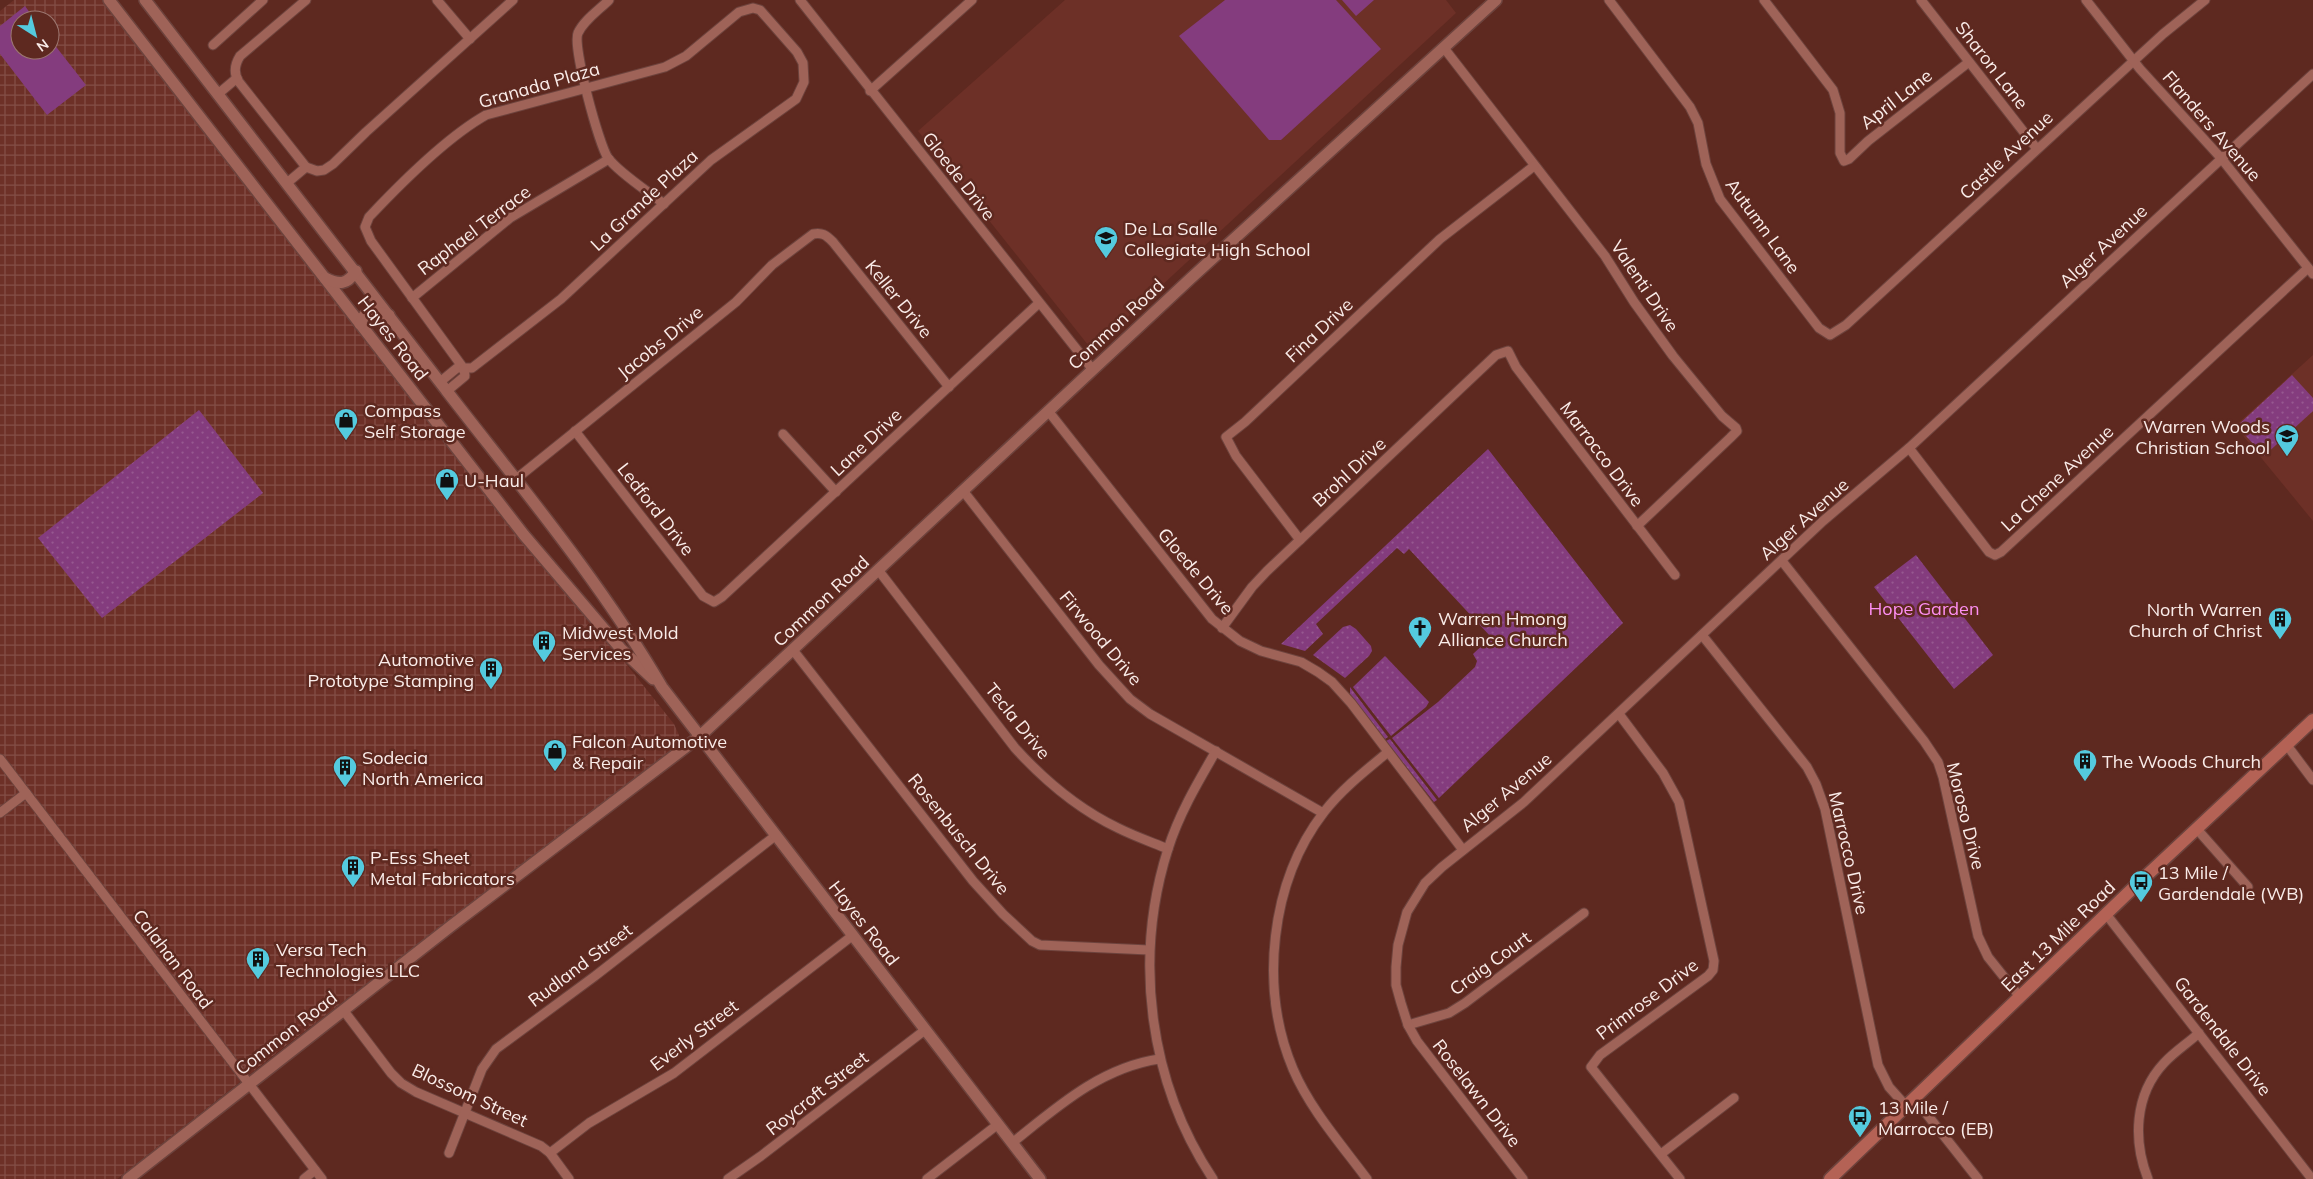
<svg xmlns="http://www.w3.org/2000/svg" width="2313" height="1179" font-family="Mulish,sans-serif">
	<defs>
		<pattern id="industrial-grid" width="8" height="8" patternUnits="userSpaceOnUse" patternTransform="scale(1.25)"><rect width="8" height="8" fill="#6d3027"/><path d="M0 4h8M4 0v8" fill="none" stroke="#834e46"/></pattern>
		<pattern id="green-dots" width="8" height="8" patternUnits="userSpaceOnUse" patternTransform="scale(1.25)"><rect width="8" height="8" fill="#843c7e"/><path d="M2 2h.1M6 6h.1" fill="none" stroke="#965890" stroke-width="1.8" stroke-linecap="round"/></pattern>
	</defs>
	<rect width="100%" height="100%" fill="#5e2920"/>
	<g fill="#6d3027">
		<path d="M1065,0H1446L1456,13L1092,350L918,131Z"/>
		<path d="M2313,355V521L2235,426Z"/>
	</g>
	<path fill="url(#industrial-grid)" fill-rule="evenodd" d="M14,0H102L299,253L674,724L679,735L676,746L672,750L284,1047L117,1179H0V11ZM20,20H50V50H20Z"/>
	<g fill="url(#green-dots)">
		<path d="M2292,375L2313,398V411L2264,456L2237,426Z"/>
		<path d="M199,410L263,493L102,618L38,538Z"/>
		<path d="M1488,449L1623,623L1439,798L1392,738L1438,702L1475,667L1477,661L1473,654L1491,637L1409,549L1404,554L1397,548L1316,624L1323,634L1305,651L1281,644Z"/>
		<path d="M1916,555L1993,655L1954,689L1874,587Z"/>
		<path d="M1350,625L1356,629L1371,646L1372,651L1369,656L1345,678L1313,655L1343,627Z"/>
		<path d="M1385,656L1429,702L1426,707L1391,736L1353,687Z"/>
		<path d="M1350,687L1388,737L1385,739L1350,694Z"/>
		<path d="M1390,739L1437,800L1434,802L1386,741Z"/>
	</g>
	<g fill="#843c7e">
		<path d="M1225,0H1336L1381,49L1281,140H1269L1179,36Z"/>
		<path d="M1342,0H1374L1356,16Z"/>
		<path d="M25,6L35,20H20V50H50V39L86,85L47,115L0,54V26Z"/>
	</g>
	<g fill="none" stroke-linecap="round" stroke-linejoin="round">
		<g stroke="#6d433d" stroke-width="11">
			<g id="minor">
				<path d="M306,0L240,56C235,64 233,73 239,82L306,167L317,171L324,170L333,164L366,132L513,0"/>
				<path d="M437,0L470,39"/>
				<path d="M609,0C599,10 584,20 578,33C572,46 599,145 608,158C619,173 649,192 664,204"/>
				<path d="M800,0L1093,370"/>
				<path d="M1609,0L1690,107L1698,123L1706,164L1720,199L1819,328L1830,335L1846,325L2163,34L2205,0"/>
				<path d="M1764,0L1833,90L1840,113V153L1844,161L1849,159L1868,141L1969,62"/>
				<path d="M1921,0L2037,149"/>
				<path d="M2086,0L2140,69L2221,158L2313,274"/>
				<path d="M213,45L263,0"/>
				<path d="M1444,48L1605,256L1634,302L1673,356L1722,416L1736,428L1737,431L1730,438L1637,526"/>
				<path d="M870,91L972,0"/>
				<path d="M218,94L237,78"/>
				<path d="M287,183L306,167"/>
				<path d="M412,298L510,218L609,159"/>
				<path d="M440,382L457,368H472L561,299L711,160L796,99L804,82L803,63L797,52L760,10L753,8L739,12L686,56L665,67L486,115C447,137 401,183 369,217L365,227L371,241L464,369"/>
				<path d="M447,391L465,376L464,369"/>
				<path d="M1049,412L1212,619L1240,641L1261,651L1301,662L1318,672L1332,682L1351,703L1463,850"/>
				<path d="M575,431L703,596L714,602L722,597L1039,303"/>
				<path d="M783,434L836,492"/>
				<path d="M1909,448L1989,552L1995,555L2001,552L2308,268"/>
				<path d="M516,479L736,302L772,265L813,234C822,232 826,235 833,242L949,387"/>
				<path d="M964,492L1099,665L1130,699L1150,714L1323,813"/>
				<path d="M1300,540L1236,456L1226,437L1245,422L1440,239L1534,166"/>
				<path d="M1782,561L1924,741L1938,762L1943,777L1978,936L1988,957L2020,997"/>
				<path d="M879,571L1015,748C1045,781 1078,809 1118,828C1134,836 1151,842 1168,849"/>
				<path d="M1222,628L1252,587L1267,571L1496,355L1508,351L1516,367L1675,575"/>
				<path d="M1702,635L1807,767L1816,784L1825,809L1878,1065L1889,1087L1906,1106"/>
				<path d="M793,650L973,881L1003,914L1032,941L1040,945L1149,950"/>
				<path d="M1619,714L1663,773L1679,802L1714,961L1713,970L1708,976L1600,1055L1591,1067L1680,1179"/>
				<path d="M2286,744L2313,780"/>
				<path d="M0,759L322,1179"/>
				<path d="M0,813L26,793"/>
				<path d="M2196,828L2248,887"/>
				<path d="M2106,914L2312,1179"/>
				<path d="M344,1011L391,1073L401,1083L416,1092L541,1146L550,1153L569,1179"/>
				<path d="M1408,1025L1449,1013L1465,1003L1584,913"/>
				<path d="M1914,1098L1978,1179"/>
				<path d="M1012,1143C1057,1107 1100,1068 1159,1059"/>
				<path d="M449,1153L482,1069L496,1049L595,976L775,836"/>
				<path d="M550,1153L589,1123L674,1073L852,936"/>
				<path d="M1661,1154L1734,1098"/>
				<path d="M304,1179L315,1170"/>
				<path d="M728,1179L761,1156L925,1030"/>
				<path d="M927,1179L997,1125"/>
				<path d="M1213,1179C1149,1083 1133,959 1168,849C1179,814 1198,782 1216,751"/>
				<path d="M1367,1179C1341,1144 1310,1109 1293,1069C1259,988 1270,882 1324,812C1342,789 1365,771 1388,752"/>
				<path d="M1523,1179L1417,1041L1408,1025L1401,1003L1396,985V967L1398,945L1407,912L1425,883L1442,867L1524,802L1823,521L1909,448L2313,74"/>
				<path d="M2148,1179C2133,1141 2134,1095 2164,1063C2174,1052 2188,1043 2199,1033"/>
			</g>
		</g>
		<g stroke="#6d433d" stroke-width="14">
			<g id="tertiary">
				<path d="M109,0L524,535L621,649L653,679"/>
				<path d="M145,0C246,130 346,260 446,390C521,487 600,581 662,687L1040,1179"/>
				<path d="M325,278C339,285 347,285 356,271"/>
				<path d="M360,324L364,316L374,311L389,315"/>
				<path d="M128,1179L451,926L699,737L1190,279L1496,0"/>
			</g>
		</g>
		<g stroke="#6d433d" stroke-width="15">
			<path id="secondary" d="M1830,1179L2130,891L2313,720"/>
		</g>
		<use href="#minor" stroke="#9f6358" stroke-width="9"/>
		<use href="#tertiary" stroke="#9f6358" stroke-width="11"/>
		<use href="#secondary" stroke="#b46255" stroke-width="12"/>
	</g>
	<defs>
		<g id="school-pin" transform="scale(1.25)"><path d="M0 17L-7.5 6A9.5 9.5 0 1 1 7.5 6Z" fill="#54cade" stroke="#5e2920"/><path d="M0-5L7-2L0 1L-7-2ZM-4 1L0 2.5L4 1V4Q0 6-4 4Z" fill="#111"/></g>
		<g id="shop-pin" transform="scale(1.25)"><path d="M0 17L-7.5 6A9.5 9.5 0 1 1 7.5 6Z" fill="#54cade" stroke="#5e2920"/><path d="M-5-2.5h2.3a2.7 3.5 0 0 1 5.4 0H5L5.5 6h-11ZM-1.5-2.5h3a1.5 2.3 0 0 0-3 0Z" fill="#111"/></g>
		<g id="building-pin" transform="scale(1.25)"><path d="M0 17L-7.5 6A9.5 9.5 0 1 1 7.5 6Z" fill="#54cade" stroke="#5e2920"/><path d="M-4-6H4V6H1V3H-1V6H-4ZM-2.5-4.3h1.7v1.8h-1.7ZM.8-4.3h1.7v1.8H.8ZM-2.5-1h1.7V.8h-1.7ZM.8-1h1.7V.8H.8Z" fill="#111"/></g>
		<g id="church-pin" transform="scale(1.25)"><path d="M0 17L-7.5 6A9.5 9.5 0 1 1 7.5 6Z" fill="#54cade" stroke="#5e2920"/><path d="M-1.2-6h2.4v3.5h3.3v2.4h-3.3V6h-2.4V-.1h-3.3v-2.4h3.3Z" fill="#111"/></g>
		<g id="bus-pin" transform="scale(1.25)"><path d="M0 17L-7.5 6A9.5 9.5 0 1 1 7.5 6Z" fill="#54cade" stroke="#5e2920"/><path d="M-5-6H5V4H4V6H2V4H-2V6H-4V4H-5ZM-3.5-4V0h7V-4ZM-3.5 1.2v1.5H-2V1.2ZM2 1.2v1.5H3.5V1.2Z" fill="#111"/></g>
	</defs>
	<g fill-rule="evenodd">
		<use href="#school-pin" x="1106" y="238"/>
		<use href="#shop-pin" x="346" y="420"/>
		<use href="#school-pin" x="2287" y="436"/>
		<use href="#shop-pin" x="447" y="480"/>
		<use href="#building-pin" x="2280" y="619"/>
		<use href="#church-pin" x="1420" y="628"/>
		<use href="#building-pin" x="544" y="642"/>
		<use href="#building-pin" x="491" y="669"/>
		<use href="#shop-pin" x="555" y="751"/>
		<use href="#building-pin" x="2085" y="761"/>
		<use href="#building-pin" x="345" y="767"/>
		<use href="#building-pin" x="353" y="867"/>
		<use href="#bus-pin" x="2141" y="882"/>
		<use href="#building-pin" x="258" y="959"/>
		<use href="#bus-pin" x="1860" y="1117"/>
	</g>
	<g text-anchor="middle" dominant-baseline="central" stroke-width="5" stroke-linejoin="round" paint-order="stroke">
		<g font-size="18" fill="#faece9" stroke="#5e2920">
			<text transform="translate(1992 65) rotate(52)">Sharon Lane</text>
			<text transform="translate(539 85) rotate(-16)">Granada Plaza</text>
			<text transform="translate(1896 99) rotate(-38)">April Lane</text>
			<text transform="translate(2212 126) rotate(49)">Flanders Avenue</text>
			<text transform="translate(2006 155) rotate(-43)">Castle Avenue</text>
			<text transform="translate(959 176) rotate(52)">Gloede Drive</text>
			<text transform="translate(644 200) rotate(-43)">La Grande Plaza</text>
			<text transform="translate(1763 226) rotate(54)">Autumn Lane</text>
			<text transform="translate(474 230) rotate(-37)">Raphael Terrace</text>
			<text transform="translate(2103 246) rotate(-43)">Alger Avenue</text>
			<text transform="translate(1645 286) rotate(56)">Valenti Drive</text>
			<text transform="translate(899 299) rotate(51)">Keller Drive</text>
			<text transform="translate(1116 324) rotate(-43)">Common Road</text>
			<text transform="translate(1319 330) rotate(-43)">Fina Drive</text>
			<text transform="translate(393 338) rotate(52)">Hayes Road</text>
			<text transform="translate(660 342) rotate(-39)">Jacobs Drive</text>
			<text transform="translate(866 442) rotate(-43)">Lane Drive</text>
			<text transform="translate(1602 454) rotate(53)">Marrocco Drive</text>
			<text transform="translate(1349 472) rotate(-43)">Brohl Drive</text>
			<text transform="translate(2057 478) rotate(-43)">La Chene Avenue</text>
			<text transform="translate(656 509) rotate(52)">Ledford Drive</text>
			<text transform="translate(1804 519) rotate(-42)">Alger Avenue</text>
			<text transform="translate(1196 571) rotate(50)">Gloede Drive</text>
			<text transform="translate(821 601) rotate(-43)">Common Road</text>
			<text transform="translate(1101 638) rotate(50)">Firwood Drive</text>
			<text transform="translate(1018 721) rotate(51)">Tecla Drive</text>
			<text transform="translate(1506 792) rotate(-40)">Alger Avenue</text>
			<text transform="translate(1966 816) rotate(76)">Moroso Drive</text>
			<text transform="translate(959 834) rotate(51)">Rosenbusch Drive</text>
			<text transform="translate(1849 853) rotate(77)">Marrocco Drive</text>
			<text transform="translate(864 923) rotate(52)">Hayes Road</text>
			<text transform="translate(2058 936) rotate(-44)">East 13 Mile Road</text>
			<text transform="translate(173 959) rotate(53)">Calahan Road</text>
			<text transform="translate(1490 963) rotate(-36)">Craig Court</text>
			<text transform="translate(580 965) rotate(-37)">Rudland Street</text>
			<text transform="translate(1647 999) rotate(-37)">Primrose Drive</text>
			<text transform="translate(286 1033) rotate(-38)">Common Road</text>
			<text transform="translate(694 1035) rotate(-37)">Everly Street</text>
			<text transform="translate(2223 1036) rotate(52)">Gardendale Drive</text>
			<text transform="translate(817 1093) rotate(-38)">Roycroft Street</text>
			<text transform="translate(1477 1093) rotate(52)">Roselawn Drive</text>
			<text transform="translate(470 1095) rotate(25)">Blossom Street</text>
		</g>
		<g font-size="18" fill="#faece9" stroke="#5e2920" text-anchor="start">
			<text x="1124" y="228">De La Salle<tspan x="1124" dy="21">Collegiate High School</tspan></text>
			<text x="364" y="410">Compass<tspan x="364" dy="21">Self Storage</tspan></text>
			<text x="2270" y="426" text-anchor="end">Warren Woods<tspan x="2270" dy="21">Christian School</tspan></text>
			<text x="464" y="480">U-Haul</text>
			<text x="2262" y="609" text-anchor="end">North Warren<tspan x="2262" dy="21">Church of Christ</tspan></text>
			<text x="1438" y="618">Warren Hmong<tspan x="1438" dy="21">Alliance Church</tspan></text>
			<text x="562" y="632">Midwest Mold<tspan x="562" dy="21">Services</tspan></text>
			<text x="474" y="659" text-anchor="end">Automotive<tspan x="474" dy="21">Prototype Stamping</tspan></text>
			<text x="572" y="741">Falcon Automotive<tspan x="572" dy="21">&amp; Repair</tspan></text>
			<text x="362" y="757">Sodecia<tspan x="362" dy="21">North America</tspan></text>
			<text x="2102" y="761">The Woods Church</text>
			<text x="370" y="857">P-Ess Sheet<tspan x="370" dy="21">Metal Fabricators</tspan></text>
			<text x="2158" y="872">13 Mile /<tspan x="2158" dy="21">Gardendale (WB)</tspan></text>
			<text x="276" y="949">Versa Tech<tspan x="276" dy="21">Technologies LLC</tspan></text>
			<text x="1878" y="1107">13 Mile /<tspan x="1878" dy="21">Marrocco (EB)</tspan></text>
		</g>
		<g font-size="18" fill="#fe8ff3" stroke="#5e2920">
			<text x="1924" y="608">Hope Garden</text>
		</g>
	</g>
	<g transform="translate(35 35) rotate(144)"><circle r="24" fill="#5e2920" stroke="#9c7770"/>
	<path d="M0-4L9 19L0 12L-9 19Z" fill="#54cade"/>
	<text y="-8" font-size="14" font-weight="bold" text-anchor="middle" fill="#faece9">N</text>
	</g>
</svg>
